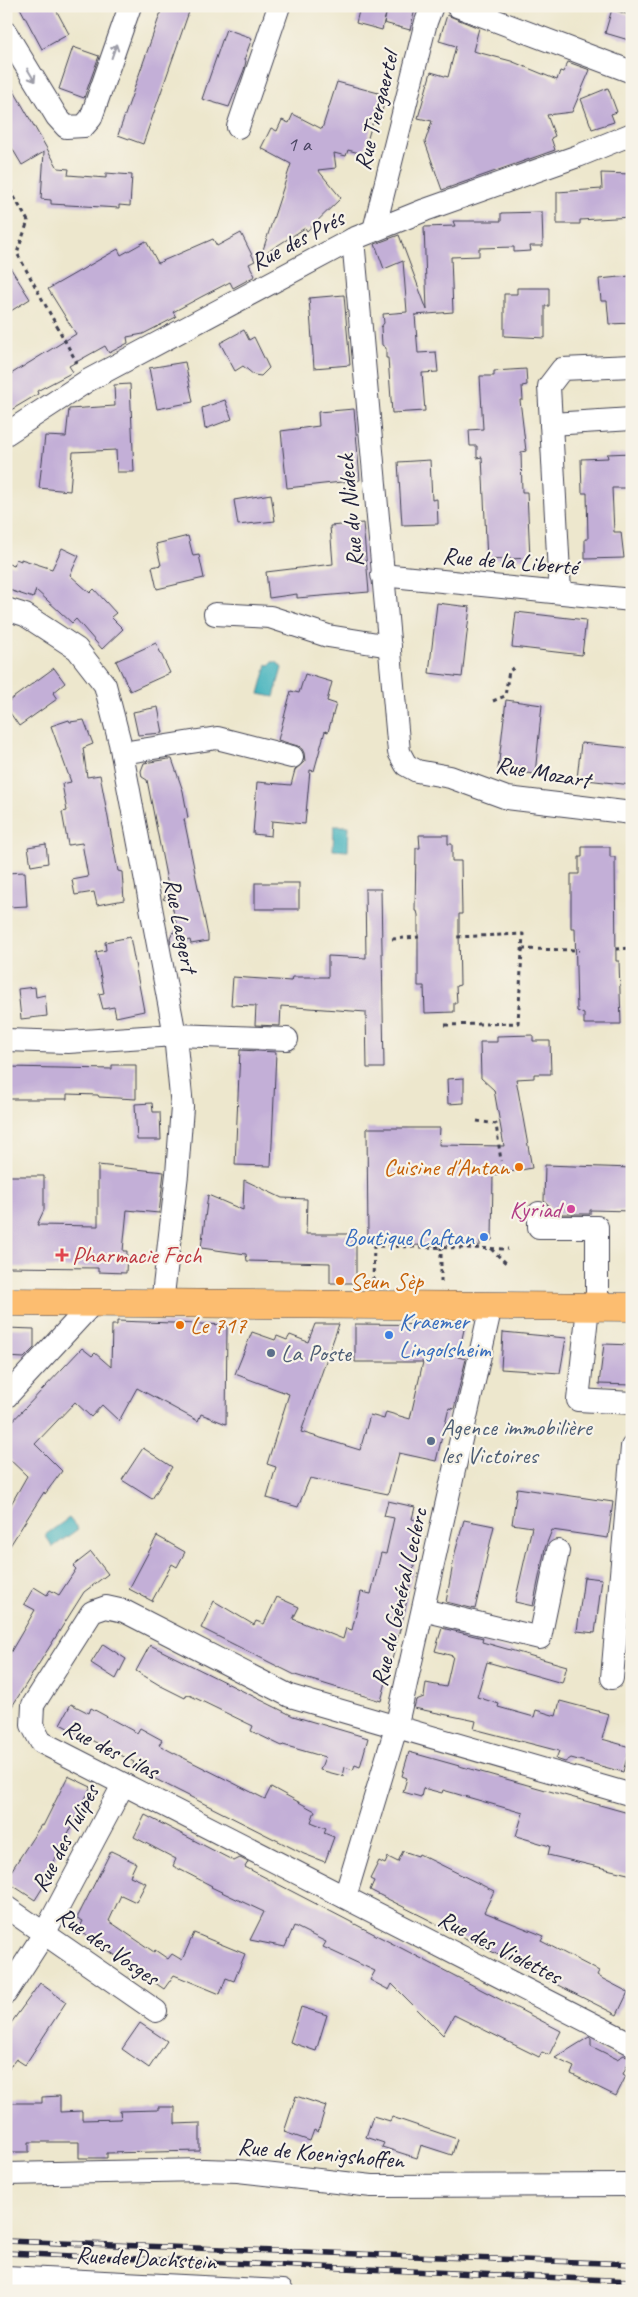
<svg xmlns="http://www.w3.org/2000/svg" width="638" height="2297" font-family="Caveat,sans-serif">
	<rect width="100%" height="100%" fill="#f7f3e8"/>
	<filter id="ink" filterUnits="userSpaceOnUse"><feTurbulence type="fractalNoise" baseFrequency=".02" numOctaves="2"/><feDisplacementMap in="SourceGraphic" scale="10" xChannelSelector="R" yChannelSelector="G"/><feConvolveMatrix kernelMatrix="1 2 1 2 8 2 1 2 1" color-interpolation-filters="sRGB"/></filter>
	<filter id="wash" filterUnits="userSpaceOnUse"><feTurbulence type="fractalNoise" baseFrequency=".0096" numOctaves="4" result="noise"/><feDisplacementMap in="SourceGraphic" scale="20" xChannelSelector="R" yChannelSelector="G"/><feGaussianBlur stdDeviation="1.12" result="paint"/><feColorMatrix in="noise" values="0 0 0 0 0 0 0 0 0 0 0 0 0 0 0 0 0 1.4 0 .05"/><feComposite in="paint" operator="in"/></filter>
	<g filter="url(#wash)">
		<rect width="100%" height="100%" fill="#ede7cd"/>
		<g fill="#44b3bd" stroke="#336a7c">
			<path d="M272,662H277L282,668L274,697L259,694L267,664L270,665Z"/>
			<path d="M334,826H349L348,851L333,850Z"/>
			<path d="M69,1518L78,1529L53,1547L45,1535Z"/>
		</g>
		<g id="blocks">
			<g fill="#c3afd7">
				<path d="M19,6H54L69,34L42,49Z"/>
				<path d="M163,6H191L143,144L118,135Z"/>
				<path d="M388,6L415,9L410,30L384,23Z"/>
				<path d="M360,7L386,14L382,30L356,23Z"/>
				<path d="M612,9L632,16V41L605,33Z"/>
				<path d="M447,15L479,28L473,51L511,61L557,80L560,71L563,72L568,62L590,70L572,112L547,115L555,136L551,138L555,150L442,190L425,142L432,121L418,118L431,72L448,77L456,46L439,41Z"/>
				<path d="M226,29L252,38L244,60L246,61L244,70L229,107L202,99Z"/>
				<path d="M73,47L99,56L84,98L59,89Z"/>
				<path d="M6,77L58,168L69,169L68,175L106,178V173L132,175L130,206L119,205V208L51,204V200L41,199L44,152L22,165L6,138Z"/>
				<path d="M337,82L386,95L380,119L374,118L363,154L348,150L346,156L334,153L336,168L318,170L341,198L307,231L305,228L261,256L291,164L261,148L271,128L277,131L282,120L289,123L293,114L322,129Z"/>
				<path d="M608,88L617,112L611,114L614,122L592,129L581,99Z"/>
				<path d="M601,173L632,174V217L580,220V224H557V192L602,189Z"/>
				<path d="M542,212L543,246H530L531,251L514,252V247L479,248V256L451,257L453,312L415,315L418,353L436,352L438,372L422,373L425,411L392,413L388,358H386V348L382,345L381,327L384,323L383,314L407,312L403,261L384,269L375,244L399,235L427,310L424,227L455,226L453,221H501V213Z"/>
				<path d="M241,233L255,261L249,264L255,276L233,288L230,282L201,297L173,312L176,317L143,334L127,337L128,343L109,353L105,346L69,366L73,372L37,391L38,394L6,413V377L76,334L48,289L118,249L121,255L146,241L158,263L213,239L217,246Z"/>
				<path d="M6,261L30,299L6,314Z"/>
				<path d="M630,276L632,323L609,324L607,301H601L599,279Z"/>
				<path d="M517,288H549V306H545V338L504,336V294H517Z"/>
				<path d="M344,295L350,365L314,368L309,298Z"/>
				<path d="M244,330L249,340L254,337L269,368L261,376L254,375L243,366L235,371L220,343Z"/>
				<path d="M185,362L193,402L157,409L149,368Z"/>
				<path d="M526,369L527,385L522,386L523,400H520L526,451L521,452L522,492H527L530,558L487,560L482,457L477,458V446H470L469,430L483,429L480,376H494V371Z"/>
				<path d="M130,384L134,472H117L116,450L73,452L70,491L39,488L45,436L66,437L69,409L115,406L114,385Z"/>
				<path d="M225,400L232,419L205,429L202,408Z"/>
				<path d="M354,409L360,480L287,488L281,431L319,426L318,412Z"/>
				<path d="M632,453L631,488H612L614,532H621L624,558L585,559V539H588L587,493H582L581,459L608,458L607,454Z"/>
				<path d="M430,460L432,500L437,499L438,524L402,525L398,462Z"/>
				<path d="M271,494L275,521L238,525L234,500Z"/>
				<path d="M363,523L369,592L297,598V594L269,598L266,572L333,564L330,526Z"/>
				<path d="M188,536L193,556L199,555L204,578L157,589L152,567L161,565L156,544Z"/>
				<path d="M62,548L79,556L70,575L90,593L94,589L116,613L111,617L123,629L102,649L76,619L72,623L36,590L33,598L6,589V563L14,566L16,559L21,561V559L52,569Z"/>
				<path d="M437,603L470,607L462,677L429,673Z"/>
				<path d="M516,612L586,620L582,655L512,647Z"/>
				<path d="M156,643L170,673L130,691L116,661Z"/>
				<path d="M54,668L65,683L53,693L57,699L19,726L6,707V703Z"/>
				<path d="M305,674L332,682L327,701L336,704L328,732L325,731L314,771L310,770L305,824L272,821L271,836L253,834L257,782L291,785L295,770L305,761L304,753L301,747L278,740L291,691L299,693Z"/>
				<path d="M506,700L542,705L535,774L498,770Z"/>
				<path d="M158,707L163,733L138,735L133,712Z"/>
				<path d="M69,720L70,722L84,720L93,744L83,748L87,777L100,775L118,871L122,872L124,900L97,905L94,892L75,895L72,880L88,877L82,843L68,845L62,812L67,811L62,784L71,782L51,726Z"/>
				<path d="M581,743L632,748V785L577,779Z"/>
				<path d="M168,759H172L183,791L188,818L184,819L208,936V941L191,944L190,940L171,944L170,938L177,927L171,901L163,899L169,891L147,780L142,777L141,771L144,763Z"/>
				<path d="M419,835H448V844H452V861H461L462,914H459V932L460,985L456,986L457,1003H454V1012L425,1013L424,986H418V915L417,911H415L416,848H420Z"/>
				<path d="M46,844L48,863L31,866L28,847Z"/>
				<path d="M582,847H610V857H615L616,961H619L621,1024H584V1014L577,1011L575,928H571V874H579V857H582Z"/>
				<path d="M25,872L27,906L8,907L6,873Z"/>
				<rect x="255" y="883" width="44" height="26"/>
				<path d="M365,889H381L384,1068H367L366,1012L281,1006L280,1026L255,1025L256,1006L231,1005L233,977L291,981L292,977H328V956L366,958Z"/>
				<path d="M130,937L144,1011L116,1017L114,1007L103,1009L99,994L104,993L96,952L106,950L105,942Z"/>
				<path d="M35,987L36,997L45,995L47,1016L21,1019L18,989Z"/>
				<path d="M533,1035V1041H550L551,1074H534V1078L516,1079L532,1168L493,1175L492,1240H480V1246L400,1245L399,1240L368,1239L367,1128H440L439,1145L504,1146L494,1090L481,1078L480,1042H497V1036Z"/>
				<path d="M240,1050L276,1052L271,1166L235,1165Z"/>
				<path d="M112,1065H136V1099L99,1097L98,1095L67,1094V1099H7L8,1067L112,1069Z"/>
				<path d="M464,1078V1103L448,1104L447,1079Z"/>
				<path d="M152,1103L153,1112H160L161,1140H137L135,1104Z"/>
				<path d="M98,1165L164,1172L159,1213L127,1210L123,1251H127L126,1273L98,1272V1268L6,1267L8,1194H6V1176H44V1210L37,1225L98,1226Z"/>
				<path d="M545,1165L632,1168V1211L590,1210V1214H552L550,1206L544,1201Z"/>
				<path d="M244,1180L282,1198L307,1199L306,1234H356V1283H330V1263L247,1261L246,1254L201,1248L208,1195L243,1210Z"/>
				<path d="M117,1321L227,1325L226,1424L201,1414L198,1421L137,1388L119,1421L102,1405L91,1417L75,1402L35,1444L62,1471L45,1494L44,1492L6,1552V1513L27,1476L6,1456V1428L82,1348L92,1356L95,1353L111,1367L112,1325H117Z"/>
				<path d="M315,1324H339L301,1432L360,1450L370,1415L384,1419L386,1412L410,1419L423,1362H355V1324L465,1325L458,1357L466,1359L454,1409L449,1408L436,1461L399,1453L388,1494L310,1478L298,1507L267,1498L276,1467L267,1464L289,1394L235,1374L252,1332L275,1340L277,1336L287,1340L290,1335L308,1342Z"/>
				<path d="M6,1328L34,1329V1348L24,1358L6,1357Z"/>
				<path d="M503,1332L566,1338L560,1373L501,1369Z"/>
				<path d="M604,1344L632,1345V1385L599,1384Z"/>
				<path d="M143,1448L172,1467L152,1499L122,1480Z"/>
				<path d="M517,1488L613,1502L608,1538L552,1530L545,1548L533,1606L515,1602L532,1527L512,1524Z"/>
				<path d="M388,1501L415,1507L412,1519L423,1522L404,1614L381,1701L295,1675L201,1628L214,1601L254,1625L256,1621L264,1624L277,1597L299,1607L293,1619L343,1639L346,1628L352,1630L361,1592L371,1594L381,1553L386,1554L394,1518L384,1516Z"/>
				<path d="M464,1520L494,1526L475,1609L446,1602L455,1553Z"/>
				<path d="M157,1536L185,1552L177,1567L172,1564L152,1601L129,1589Z"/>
				<path d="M91,1552L108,1574L84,1592L6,1716V1660L35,1610L24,1604L34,1587L47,1595L50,1590L59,1595L76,1569L73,1566Z"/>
				<path d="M584,1577L602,1579L595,1633L577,1631Z"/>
				<path d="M442,1628L483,1638L482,1642L567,1666L562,1683L487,1662L477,1697L499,1704L498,1707L534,1717L536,1710L556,1716L560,1701L609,1714L602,1739L630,1747L623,1772L571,1758L565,1762L556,1759L559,1751L474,1729L476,1721L414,1708L416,1700L424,1697L426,1683L446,1687L453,1656L435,1651Z"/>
				<path d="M103,1644L126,1659L116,1679L91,1663Z"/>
				<path d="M150,1645L293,1716L368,1738L360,1767L355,1765L353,1770L345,1767L343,1776L320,1770L325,1757L283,1745L282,1746L251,1731L253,1726L187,1694L185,1698L161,1686L136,1671Z"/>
				<path d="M71,1704L89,1713L91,1708L137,1733L140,1728L162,1740L159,1745L170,1751L265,1799L271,1787L315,1811L311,1822L326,1828L324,1833L334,1837L325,1862L304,1854L173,1788L132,1767L134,1762L60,1724Z"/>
				<path d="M409,1752L632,1814V1875L548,1855L550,1846L516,1836L523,1813L443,1790L442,1793L423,1788L421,1797L403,1792L407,1778L402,1776Z"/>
				<path d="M68,1776L91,1787L46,1878L48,1879L35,1900L6,1881V1879L41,1825L43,1826Z"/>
				<path d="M145,1815L234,1861L240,1858L248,1862L245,1867L561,2031L549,2055L542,2052L539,2057L454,2015L443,2035L392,1984L389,1990L370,1980L375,1971L323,1947L326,1942L294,1926L285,1947L250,1940L264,1912L211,1887L212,1886L173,1866L176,1859L134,1837Z"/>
				<path d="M111,1851L136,1863L130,1876L146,1883L136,1902L121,1895L109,1921L154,1952L155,1950L168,1959L172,1954L182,1960L194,1933L245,1954L234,1981L226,1978L220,1994L174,1975L164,1989L106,1949L108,1946L78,1931L83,1921L77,1918Z"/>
				<path d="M403,1851L418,1856L419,1854L494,1891L484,1912L544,1936L541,1941L599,1971L597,1975L603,1979L628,1992L617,2015L370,1890L374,1881L370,1879L379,1861L385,1864L388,1857L398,1862Z"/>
				<path d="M40,1983L66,2002L25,2065L16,2059L6,2072V2030Z"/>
				<path d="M301,2007L327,2015L316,2051L290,2042Z"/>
				<path d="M140,2023L167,2041L149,2068L122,2049Z"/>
				<path d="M589,2037L591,2038V2046L617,2059L624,2055L631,2057L623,2074L626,2076L616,2096L571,2074L574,2067L555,2058Z"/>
				<path d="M60,2096V2112L82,2111V2120L121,2119L120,2111L158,2110V2107H175V2124L200,2123V2151L107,2153V2158H79V2142H29V2152H6V2103H42V2097Z"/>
				<path d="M296,2096L326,2106L318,2132L314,2130L310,2141L284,2132Z"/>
				<path d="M373,2116L390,2121L392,2117L457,2139L452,2155L421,2145L417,2158L382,2147L384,2143L366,2137Z"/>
			</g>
		</g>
	</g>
	<g filter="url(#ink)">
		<use href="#blocks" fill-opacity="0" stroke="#404051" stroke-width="1"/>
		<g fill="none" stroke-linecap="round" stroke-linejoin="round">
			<g stroke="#404051" stroke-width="24">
				<g id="minor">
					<path d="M457,6L632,72"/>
					<path d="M6,33L57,117L66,127L84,126L91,118L130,6"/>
					<path d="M238,127L279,6"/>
					<path d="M374,230L426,22L432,6"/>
					<path d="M353,239L399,752L406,765L417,771L450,777L507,798L632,813"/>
					<path d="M551,424L632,419"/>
					<path d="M6,434L87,381L353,239L425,210L578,156L632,134"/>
					<path d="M382,575L632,600"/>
					<path d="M560,592L549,386L562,369L632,366"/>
					<path d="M6,609L25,615L77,649L105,685L120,743L175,1035L182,1107L177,1174L162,1304"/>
					<path d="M215,614L270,617L328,636L390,646"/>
					<path d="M122,753L217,738L292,757"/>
					<path d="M6,1040L68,1042L175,1035L287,1039"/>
					<path d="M539,1213V1227H597V1307"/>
					<path d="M588,1307L578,1400L632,1403"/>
					<path d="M6,1397L94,1302"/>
					<path d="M423,1610L540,1638L558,1551"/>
					<path d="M612,1678L632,1447"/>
					<path d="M632,1795L290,1696L124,1611L106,1607L92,1612L33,1705L32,1725L41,1742L632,2044"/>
					<path d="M345,1897L396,1728L491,1306"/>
					<path d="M6,1907L156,2011"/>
					<path d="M6,1993L44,1934L123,1785"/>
					<path d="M6,2174L203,2170L238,2171L372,2186L632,2185"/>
					<path d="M6,2277L282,2291"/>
				</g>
			</g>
			<g stroke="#404051" stroke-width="29">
				<path id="major" d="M6,1302L632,1307"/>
			</g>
			<g stroke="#404051" stroke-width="3" stroke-dasharray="4 4" stroke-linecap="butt">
				<path d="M6,183L28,221L17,253L77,363"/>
				<path d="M493,701L505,696L509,671L517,666"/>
				<path d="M392,939L419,937"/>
				<path d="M522,949L579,950"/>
				<path d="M616,949L632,948"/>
				<path d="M445,1025L518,1023L523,934L456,937"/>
				<path d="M477,1121L496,1124L501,1161"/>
				<path d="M491,1249L507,1264"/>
				<path d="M373,1281L374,1246L508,1249"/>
				<path d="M441,1282V1247"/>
			</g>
			<use href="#minor" stroke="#fff" stroke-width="22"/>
			<use href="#major" stroke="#fcbd6f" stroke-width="28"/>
			<g stroke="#22223b" stroke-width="5.5">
				<g id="rail">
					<path d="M6,2241L632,2264"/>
					<path d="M6,2253L632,2281"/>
				</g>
			</g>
			<use href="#rail" stroke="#f7f3e8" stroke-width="4" stroke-dasharray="11" stroke-linecap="butt"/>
		</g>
		<defs><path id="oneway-shaft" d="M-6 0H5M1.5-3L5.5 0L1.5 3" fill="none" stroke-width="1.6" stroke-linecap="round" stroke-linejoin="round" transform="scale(1.25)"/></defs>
		<g stroke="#9c9ca7">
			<use href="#oneway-shaft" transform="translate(114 51) rotate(-71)"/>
			<use href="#oneway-shaft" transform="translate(31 75) rotate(59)"/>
		</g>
	</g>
	<g fill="#e8710a" stroke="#f7f3e8" stroke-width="2">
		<circle cx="519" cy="1167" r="5"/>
		<circle cx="340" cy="1281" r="5"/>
		<circle cx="180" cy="1325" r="5"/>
	</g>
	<circle fill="#d1479c" stroke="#f7f3e8" stroke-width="2" cx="571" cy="1209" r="5"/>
	<g fill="#3f7fe0" stroke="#f7f3e8" stroke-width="2">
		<circle cx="484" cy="1237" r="5"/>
		<circle cx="389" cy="1335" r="5"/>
	</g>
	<path fill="#e0444e" stroke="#f7f3e8" stroke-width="2" d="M59.5 1247.5h5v5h5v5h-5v5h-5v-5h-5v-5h5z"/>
	<g fill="#5c6f8a" stroke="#f7f3e8" stroke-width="2">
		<circle cx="271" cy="1353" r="5"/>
		<circle cx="431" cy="1441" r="5"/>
	</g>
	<g text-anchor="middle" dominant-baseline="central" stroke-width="4.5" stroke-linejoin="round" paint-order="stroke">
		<g font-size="21" fill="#4a4562">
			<text x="299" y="144">1 a</text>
		</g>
		<g font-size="24" fill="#22223b" stroke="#f7f3e8">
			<text transform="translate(376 111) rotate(-76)">Rue Tiergaertel</text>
			<text transform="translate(297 240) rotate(-28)">Rue des Prés</text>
			<text transform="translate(350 511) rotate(-95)">Rue du Nideck</text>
			<text transform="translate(510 561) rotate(5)">Rue de la Liberté</text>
			<text transform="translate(543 772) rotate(10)">Rue Mozart</text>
			<text transform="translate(181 925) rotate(79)">Rue Laegert</text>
			<text transform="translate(399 1597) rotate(-77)">Rue du Général Leclerc</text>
			<text transform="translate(111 1749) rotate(27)">Rue des Lilas</text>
			<text transform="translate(65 1838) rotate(-62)">Rue des Tulipes</text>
			<text transform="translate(108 1946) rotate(35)">Rue des Vosges</text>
			<text transform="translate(500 1947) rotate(27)">Rue des Violettes</text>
			<text transform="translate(321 2153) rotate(5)">Rue de Koenigshoffen</text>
			<text transform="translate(146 2258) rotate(3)">Rue de Dachstein</text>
		</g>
		<g font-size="24" fill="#c56008" stroke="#f7f3e8" text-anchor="start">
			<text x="509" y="1167" text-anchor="end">Cuisine d'Antan</text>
			<text x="350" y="1281">Seun Sèp</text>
			<text x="190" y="1325">Le 717</text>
		</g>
		<g font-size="24" fill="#b23c85" stroke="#f7f3e8" text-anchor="end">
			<text x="561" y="1209">Kyriad</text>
		</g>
		<g font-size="24" fill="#366cbe" stroke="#f7f3e8" text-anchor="end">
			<text x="474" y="1237">Boutique Caftan</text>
			<text x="399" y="1321" text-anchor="start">Kraemer<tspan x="399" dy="28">Lingolsheim</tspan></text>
		</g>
		<g font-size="24" fill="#be3a42" stroke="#f7f3e8" text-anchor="start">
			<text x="72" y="1255">Pharmacie Foch</text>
		</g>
		<g font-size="24" fill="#4e5e75" stroke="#f7f3e8" text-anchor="start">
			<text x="281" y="1353">La Poste</text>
			<text x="441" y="1427">Agence immobilière<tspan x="441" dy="28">les Victoires</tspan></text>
		</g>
	</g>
	<rect width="638" height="2297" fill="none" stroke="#f7f3e8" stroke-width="25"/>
</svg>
